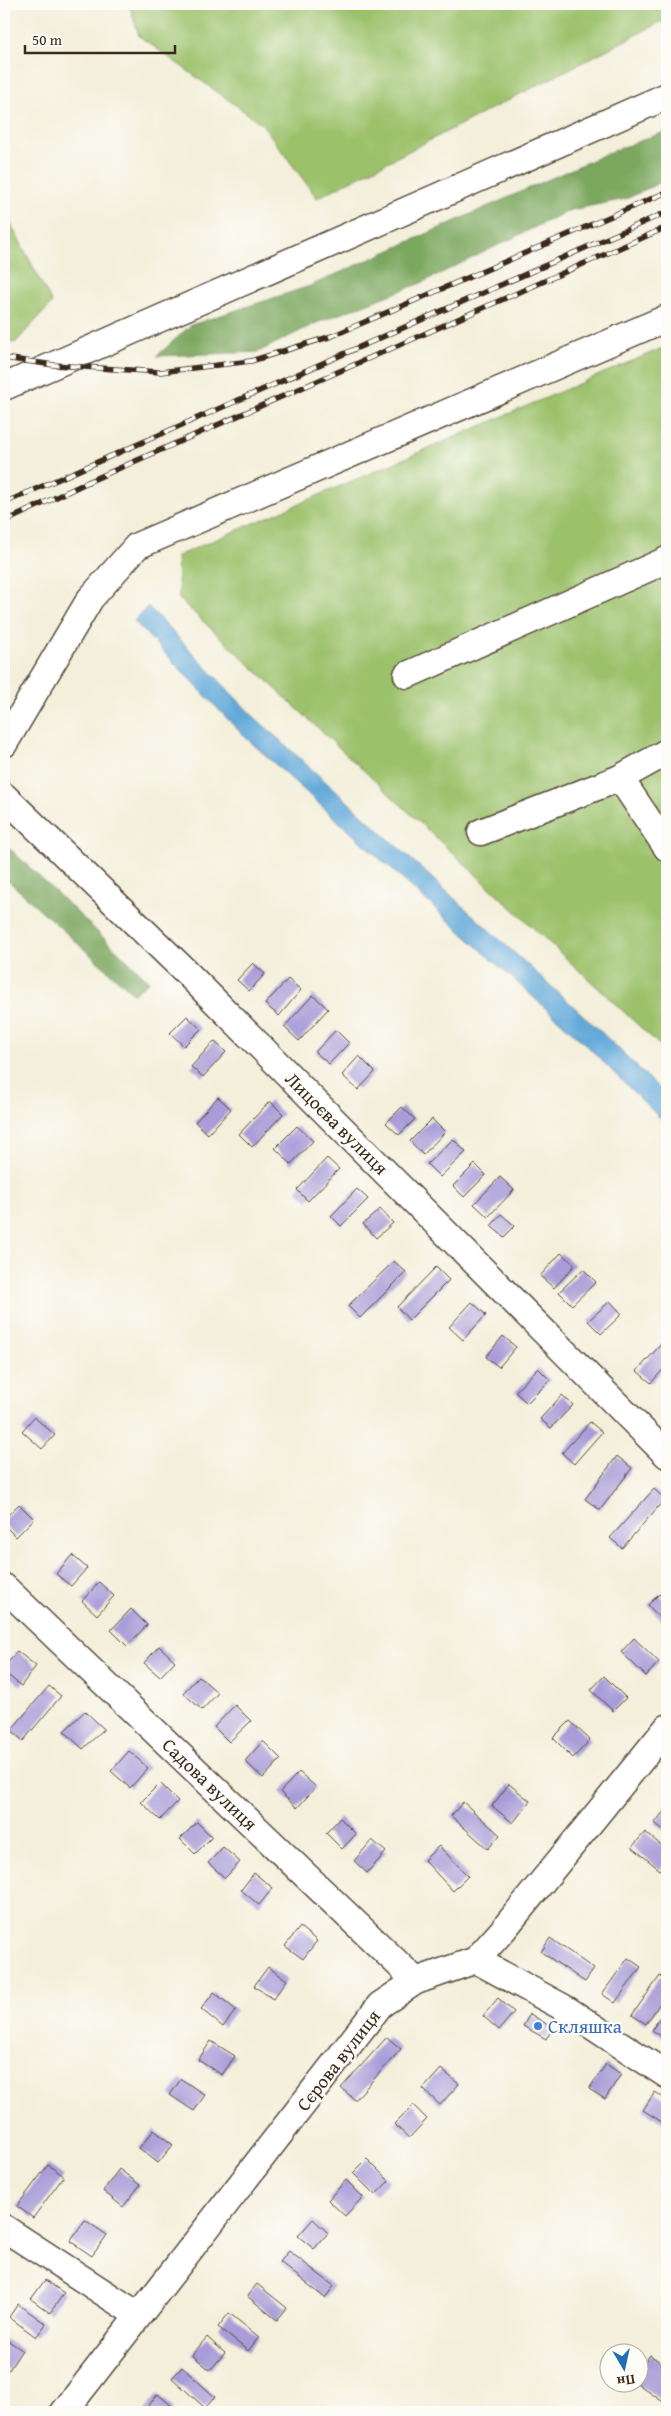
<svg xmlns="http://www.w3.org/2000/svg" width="671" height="2416" font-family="'Gentium Book Plus',serif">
	<rect width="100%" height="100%" fill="#fdfcf7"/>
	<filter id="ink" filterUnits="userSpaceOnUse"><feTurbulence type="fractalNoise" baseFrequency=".02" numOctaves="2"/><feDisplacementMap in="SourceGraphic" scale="10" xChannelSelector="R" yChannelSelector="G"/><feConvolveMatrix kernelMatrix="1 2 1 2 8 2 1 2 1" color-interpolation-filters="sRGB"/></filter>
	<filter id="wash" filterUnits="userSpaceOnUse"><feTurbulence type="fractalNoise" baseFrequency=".0096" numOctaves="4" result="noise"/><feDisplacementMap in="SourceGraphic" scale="20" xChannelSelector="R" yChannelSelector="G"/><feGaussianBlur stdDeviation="1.12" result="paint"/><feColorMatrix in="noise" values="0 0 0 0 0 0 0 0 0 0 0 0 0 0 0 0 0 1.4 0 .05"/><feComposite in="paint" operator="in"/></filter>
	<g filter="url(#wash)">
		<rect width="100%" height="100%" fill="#f3efda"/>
		<g fill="#9bc16b" stroke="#6b7644">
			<path d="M129,4H667V19L317,198L262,124L139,36Z"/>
			<path d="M4,211L52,303L15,343L4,340Z"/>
			<path d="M667,346V1052L179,599L177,556Z"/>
		</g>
		<g fill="#7ca75f" stroke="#5c683e">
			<path d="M667,131V179L626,199L570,210L421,283L316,323L258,352L157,356L191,325L310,286L610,152Z"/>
			<path d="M4,843L149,981L134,994L4,877Z"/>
		</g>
		<path fill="#64aada" stroke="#506a7c" d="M148,606L251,714L595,1026L667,1096V1125L583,1042L244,736L134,621Z"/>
		<g id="blocks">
			<g fill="#a89dd8">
				<path d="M253,963L265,974L249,991L237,980Z"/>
				<path d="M288,979L301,990L279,1016L265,1004Z"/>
				<path d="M313,995L328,1009L299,1041L284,1027Z"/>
				<path d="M187,1016L201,1029L184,1046L170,1033Z"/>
				<path d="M336,1030L349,1043L329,1064L315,1052Z"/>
				<path d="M214,1041L226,1052L203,1077L191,1067Z"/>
				<path d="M359,1056L375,1072L358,1090L342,1075Z"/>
				<path d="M218,1097L231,1109L208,1134L195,1122Z"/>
				<path d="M270,1101L283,1114L252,1147L239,1134Z"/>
				<path d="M402,1107L415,1119L399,1135L386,1123Z"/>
				<path d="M432,1119L445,1132L423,1155L410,1141Z"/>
				<path d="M297,1126L313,1141L291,1164L275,1148Z"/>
				<path d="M453,1139L466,1152L440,1177L427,1164Z"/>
				<path d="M327,1158L339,1169L308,1201L297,1190Z"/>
				<path d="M475,1164L486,1175L464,1197L453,1186Z"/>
				<path d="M500,1177L514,1190L488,1217L474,1204Z"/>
				<path d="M357,1189L368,1199L341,1226L331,1216Z"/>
				<path d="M380,1209L393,1223L376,1238L363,1224Z"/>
				<path d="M501,1214L515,1226L504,1237L491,1226Z"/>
				<path d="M561,1253L575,1265L554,1288L540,1276Z"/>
				<path d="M394,1261L406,1272L360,1318L348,1306Z"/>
				<path d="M436,1267L449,1280L409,1320L397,1307Z"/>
				<path d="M583,1269L596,1282L572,1305L559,1292Z"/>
				<path d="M610,1301L622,1314L601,1334L588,1321Z"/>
				<path d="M472,1302L486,1315L463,1340L449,1327Z"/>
				<path d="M503,1336L516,1347L499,1367L486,1357Z"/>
				<path d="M664,1341L667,1344V1365L651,1383L637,1371Z"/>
				<path d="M538,1368L550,1380L527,1403L515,1392Z"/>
				<path d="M562,1395L573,1405L551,1428L540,1419Z"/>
				<path d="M34,1417L55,1435L42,1449L22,1431Z"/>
				<path d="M590,1422L602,1432L574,1464L562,1453Z"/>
				<path d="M617,1456L632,1468L600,1510L585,1499Z"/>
				<path d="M654,1489L665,1499L622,1548L610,1538Z"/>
				<path d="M19,1504L34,1519L16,1537L4,1525V1519Z"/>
				<path d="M72,1555L87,1568L71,1586L56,1574Z"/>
				<path d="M99,1582L114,1596L97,1615L82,1601Z"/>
				<path d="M659,1594L667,1602V1626L648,1605Z"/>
				<path d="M131,1609L147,1625L127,1646L111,1630Z"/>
				<path d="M634,1638L659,1662L646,1676L621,1652Z"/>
				<path d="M159,1646L175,1661L160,1677L144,1663Z"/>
				<path d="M17,1651L36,1666L21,1686L4,1672V1668Z"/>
				<path d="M199,1676L218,1693L202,1710L183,1693Z"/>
				<path d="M604,1676L626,1698L613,1711L591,1690Z"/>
				<path d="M49,1686L61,1696L23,1741L11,1730Z"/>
				<path d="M235,1705L251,1721L229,1742L214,1727Z"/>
				<path d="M85,1711L104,1729L83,1749L64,1731Z"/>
				<path d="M570,1721L590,1740L573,1758L553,1738Z"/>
				<path d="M263,1741L281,1759L263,1778L245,1761Z"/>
				<path d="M129,1751L148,1768L130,1788L111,1771Z"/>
				<path d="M299,1772L316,1787L297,1808L280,1792Z"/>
				<path d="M160,1783L178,1801L160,1820L141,1802Z"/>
				<path d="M509,1784L530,1801L513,1823L492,1806Z"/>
				<path d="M463,1802L500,1835L488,1849L451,1816Z"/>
				<path d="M667,1807V1833L655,1823Z"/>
				<path d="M340,1818L356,1834L342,1849L326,1833Z"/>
				<path d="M197,1822L212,1837L195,1854L180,1839Z"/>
				<path d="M645,1832L667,1850V1860L660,1870L632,1847Z"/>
				<path d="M372,1840L386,1852L367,1873L354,1861Z"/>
				<path d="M439,1846L468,1876L453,1891L424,1860Z"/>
				<path d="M223,1847L240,1862L225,1878L208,1863Z"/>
				<path d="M254,1873L273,1888L259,1905L241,1890Z"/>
				<path d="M300,1927L317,1941L303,1959L285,1946Z"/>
				<path d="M550,1938L594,1969L585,1982L541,1952Z"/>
				<path d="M628,1958L641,1967L615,2003L602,1994Z"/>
				<path d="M268,1967L287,1980L273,1999L254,1986Z"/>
				<path d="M660,1976L667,1981V1993L646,2024L632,2015Z"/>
				<path d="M214,1992L236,2010L223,2027L201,2009Z"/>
				<path d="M498,1998L514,2012L499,2030L483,2016Z"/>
				<path d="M667,2006V2040L652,2030Z"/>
				<path d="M530,2014L553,2028L546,2039L523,2026Z"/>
				<path d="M387,2037L401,2049L355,2100L341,2088Z"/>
				<path d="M211,2041L235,2056L222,2075L198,2060Z"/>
				<path d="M606,2064L621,2074L605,2099L589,2089Z"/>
				<path d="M441,2069L459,2084L440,2105L423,2089Z"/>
				<path d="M181,2079L205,2095L194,2111L170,2095Z"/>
				<path d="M655,2092L667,2100L665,2124L643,2110Z"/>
				<path d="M413,2105L427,2119L409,2138L394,2124Z"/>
				<path d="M154,2130L173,2145L158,2163L139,2148Z"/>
				<path d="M367,2159L389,2181L375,2195L353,2173Z"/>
				<path d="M48,2165L64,2176L33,2218L17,2206Z"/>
				<path d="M119,2169L140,2185L123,2207L103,2191Z"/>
				<path d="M346,2180L363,2197L345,2216L328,2200Z"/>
				<path d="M313,2219L328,2233L314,2249L298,2236Z"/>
				<path d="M85,2220L107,2235L92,2256L70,2241Z"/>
				<path d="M289,2251L334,2286L325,2298L280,2262Z"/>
				<path d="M45,2280L64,2293L50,2313L31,2299Z"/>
				<path d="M257,2284L287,2308L277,2320L247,2296Z"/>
				<path d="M18,2304L46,2324L36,2337L9,2317Z"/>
				<path d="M229,2313L259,2337L248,2351L218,2327Z"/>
				<path d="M207,2337L225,2353L210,2370L192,2355Z"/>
				<path d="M4,2338L22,2350L9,2370L4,2367Z"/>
				<path d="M650,2355L667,2367L666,2404L638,2384V2372Z"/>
				<path d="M182,2367L215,2397L205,2408L172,2378Z"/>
				<path d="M158,2394L174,2408L171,2412H143Z"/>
			</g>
		</g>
	</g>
	<g filter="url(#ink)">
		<use href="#blocks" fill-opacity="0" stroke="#57483a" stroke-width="1"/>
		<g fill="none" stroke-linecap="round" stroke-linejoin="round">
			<g stroke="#57483a" stroke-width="29">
				<g id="minor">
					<path d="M4,387L667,96"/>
					<path d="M407,675L667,560"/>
					<path d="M4,744L90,599L137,546L667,318"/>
					<path d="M620,778L667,848"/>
					<path d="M4,796L184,970L667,1455"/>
					<path d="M481,832L620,778L667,752"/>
					<path d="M4,1587L416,1981"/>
					<path d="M476,1960L566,2009L667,2075"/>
					<path d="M4,2228L138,2315"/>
					<path d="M64,2412L380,2005L416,1981L476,1960L503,1930L667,1728"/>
				</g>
			</g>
			<use href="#minor" stroke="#fff" stroke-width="26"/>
			<g stroke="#3b2a1e" stroke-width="5.5">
				<g id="rail">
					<path d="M4,358L54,365L160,372L251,361L332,336L667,192"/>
					<path d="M4,503L667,212"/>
					<path d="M4,522L88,482L667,227"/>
				</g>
			</g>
			<use href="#rail" stroke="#fdfcf7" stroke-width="4" stroke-dasharray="11" stroke-linecap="butt"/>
		</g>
	</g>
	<circle fill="#3f7fe0" stroke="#fdfcf7" stroke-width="2" cx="538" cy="2026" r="5"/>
	<g text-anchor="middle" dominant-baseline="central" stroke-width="4.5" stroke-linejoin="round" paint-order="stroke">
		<g font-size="19" fill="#3b2a1e" stroke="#fdfcf7">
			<text transform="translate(337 1123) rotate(45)">Лицоєва вулиця</text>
			<text transform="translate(210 1784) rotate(44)">Садова вулиця</text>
			<text transform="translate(338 2060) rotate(-52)">Сєрова вулиця</text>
		</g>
		<g font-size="19" fill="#366cbe" stroke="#fdfcf7" text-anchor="start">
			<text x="548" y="2026">Скляшка</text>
		</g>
	</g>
	<rect width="671" height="2416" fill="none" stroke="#fdfcf7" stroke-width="20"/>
	<g transform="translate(624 2368) rotate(171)"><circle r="24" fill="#fdfcf7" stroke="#afa8a0"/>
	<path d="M0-4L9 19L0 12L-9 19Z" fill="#1f6fb2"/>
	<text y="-8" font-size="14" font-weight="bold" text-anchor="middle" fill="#3b2a1e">Пн</text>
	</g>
	<path d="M25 45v8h150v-8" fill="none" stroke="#3b2a1e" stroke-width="2.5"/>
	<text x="32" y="45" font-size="15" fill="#3b2a1e" stroke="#fdfcf7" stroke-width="4" paint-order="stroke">50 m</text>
</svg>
